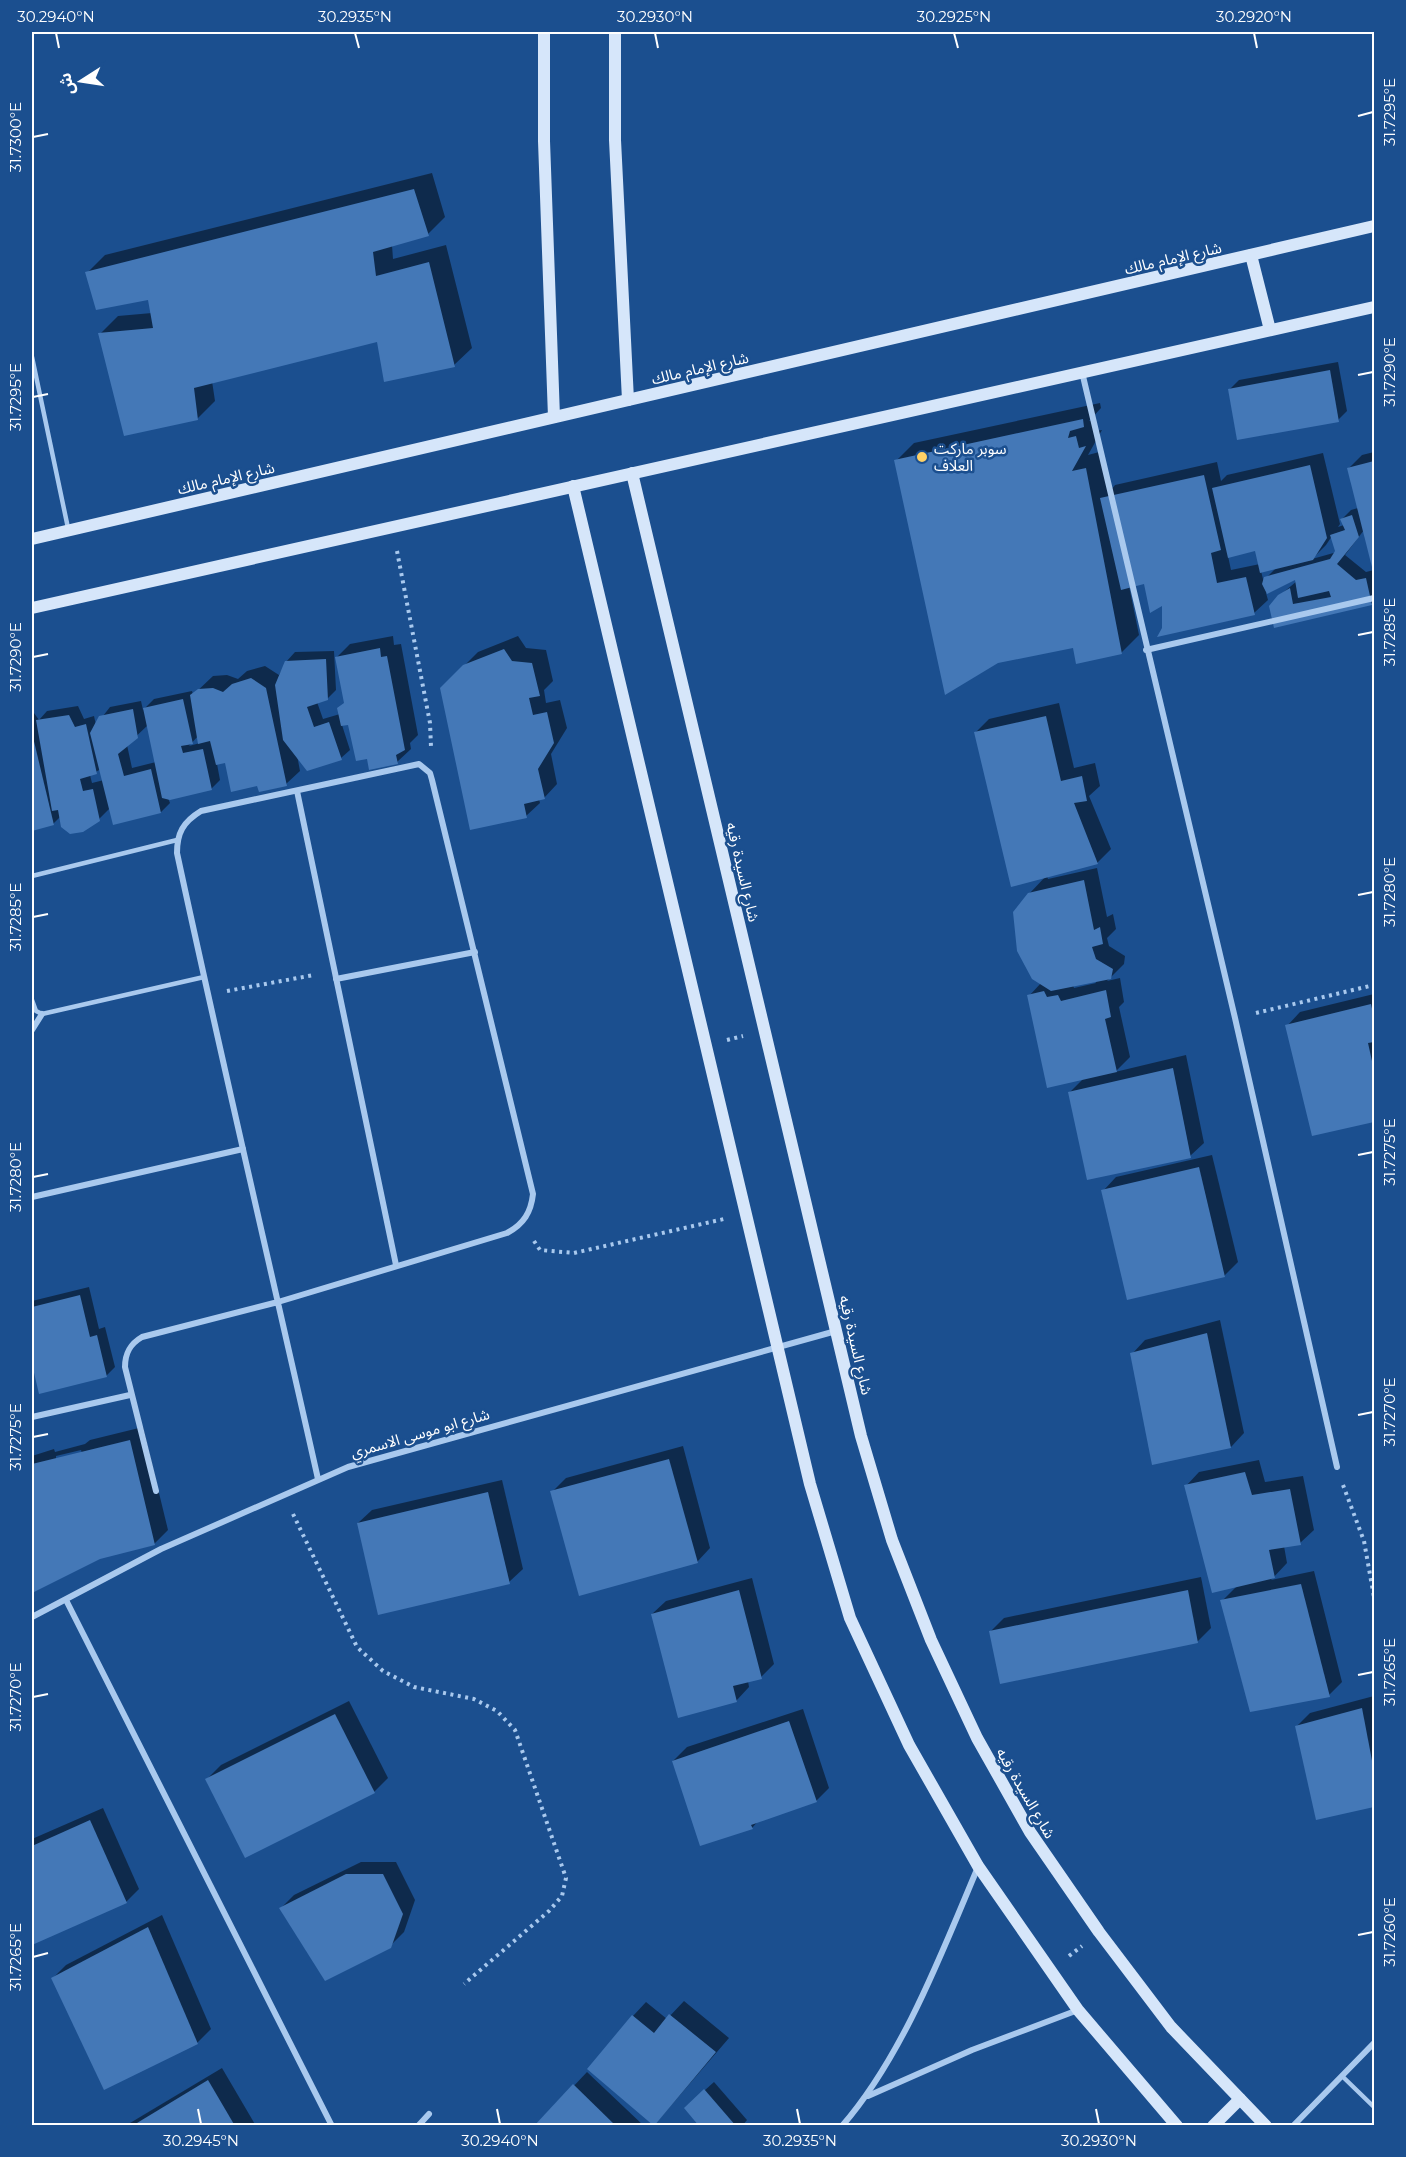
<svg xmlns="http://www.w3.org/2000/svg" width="1406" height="2157" font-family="Montserrat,'Noto Sans Arabic',sans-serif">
	<rect width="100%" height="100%" fill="#1b4f8f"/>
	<g fill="#0007" fill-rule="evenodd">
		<path d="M432,173L445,217L428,234L392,245L393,259L446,245L472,348L454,365L379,340L212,381L215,401L197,419L100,334L118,316L152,313L149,298L87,273L105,255Z"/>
		<path d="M1338,362L1347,411L1338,420L1230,389L1239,380Z"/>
		<path d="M1100,403L1101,408L1089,421L1094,420L1096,431L1102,430L1088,455L1103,451L1111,490L1115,485L1217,462L1221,481L1227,475L1323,453L1340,524L1338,527L1344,525L1342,519L1351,510L1358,508L1349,468L1362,455L1374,452V600L1371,604L1275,626L1279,596L1297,581L1296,577L1266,593L1268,600L1254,613L1163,628L1164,603L1145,582L1129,586L1139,635L1121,653L1074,646L896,461L914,443ZM1364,530L1374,570L1366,572L1345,555ZM1332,536L1337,552L1312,559L1326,545ZM1256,549L1260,564L1231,570L1228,556ZM1276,568L1266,578L1264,583L1261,571Z"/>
		<path d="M393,636L394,645L401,644L418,735L410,743L411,749L397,762L368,757L349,723L342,725L350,750L341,758L297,755L300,771L286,784H259L226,762L217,764L220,780L211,789L168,798L170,803L161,812L110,808L99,819L61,816L53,824L32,829V714L34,713L39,720L47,711L78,706L84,719L94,716L96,725L110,707L141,701L143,710L154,699L192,691L193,695L213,676L227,675L238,679L247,671L265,666L279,675L286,662L295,652L334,651L336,690L327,699L317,702L323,719L340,714L345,702L337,657L350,644ZM148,725L156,762L132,768L127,745ZM198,736L200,743L189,746ZM101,769L104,780L92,783L90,775Z"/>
		<path d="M518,636L526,648L546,650L553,681L544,690L546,703L560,700L567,728L551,754L557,784L544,798L539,799L540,803L526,816L441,689L478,652Z"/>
		<path d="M1059,703L1074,768L1095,763L1100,786L1089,796L1111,849L1097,863L1047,876L1048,879L1097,868L1107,917L1113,914L1116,929L1107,938L1109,946L1125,956L1124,964L1107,981L1120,978L1124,1002L1119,1007L1130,1057L1115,1072L1186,1055L1204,1143L1190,1156L1069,1093L1084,1078L1029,996L1041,983L1029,894L1046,876L976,732L989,719ZM1095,981L1096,983L1074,988L1073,985Z"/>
		<path d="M1374,994V1120L1313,1135L1287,1026L1300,1012Z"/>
		<path d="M1212,1155L1238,1262L1224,1276L1103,1191L1116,1177Z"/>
		<path d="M89,1287L99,1329L105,1327L115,1367L106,1376L40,1392L32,1358V1301Z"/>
		<path d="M1220,1320L1244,1433L1231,1447L1132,1354L1145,1340Z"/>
		<path d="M143,1427L168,1530L154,1544L99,1557L32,1592V1456L54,1449L55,1452L85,1444L90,1440ZM81,1450L82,1453L56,1459V1456Z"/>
		<path d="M683,1446L710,1548L697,1562L552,1492L566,1478Z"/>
		<path d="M1259,1460L1265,1482L1303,1476L1314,1530L1300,1543L1284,1546L1287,1563L1271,1580L1314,1571L1342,1682L1329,1695L1222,1601L1238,1585L1186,1486L1199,1472Z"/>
		<path d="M502,1480L523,1569L509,1582L358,1523L372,1510Z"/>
		<path d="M1201,1577L1211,1628L1198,1641L990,1632L1004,1618Z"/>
		<path d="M752,1578L774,1664L761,1677L748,1681L749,1687L736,1701L652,1614L666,1601Z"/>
		<path d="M1374,1696V1805L1317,1818L1297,1726L1310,1713Z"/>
		<path d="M349,1701L388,1778L374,1792L207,1779L221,1765Z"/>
		<path d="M803,1709L829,1788L816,1801L759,1820L752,1828L673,1761L687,1747Z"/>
		<path d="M103,1808L139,1889L126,1902L32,1943V1839Z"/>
		<path d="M361,1862H396L415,1900L404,1932L390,1946L281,1908L294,1895Z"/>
		<path d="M162,1915L211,2029L197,2043L53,1978L66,1965Z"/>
		<path d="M684,2001L729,2038L655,2124L633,2016L646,2002L667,2019Z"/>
		<path d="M222,2068L256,2126H125Z"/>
		<path d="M587,2072L644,2126H536Z"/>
		<path d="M714,2082L747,2120L742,2126H701L695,2099Z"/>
	</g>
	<g fill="#4478b7">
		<path d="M414,189L429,236L373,252L376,276L429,262L455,367L384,382L377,342L194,388L198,420L124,436L98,333L153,328L148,300L96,310L85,272Z"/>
		<path d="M1330,370L1339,422L1237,440L1228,389Z"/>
		<path d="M1083,419L1084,427L1070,431L1068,438L1076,436L1079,448L1086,446L1072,471L1086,468L1122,654L1076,664L1073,648L998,663L945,695L894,460Z"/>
		<path d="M1374,461V575L1347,468Z"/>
		<path d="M1310,465L1327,538L1313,560L1260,573L1255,551L1228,558L1212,488Z"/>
		<path d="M1204,475L1221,550L1211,553L1217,583L1246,577L1255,615L1157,637L1162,628V606L1150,613L1144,584L1121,590L1100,498Z"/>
		<path d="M1352,515L1359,537L1337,564L1356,580L1366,578L1372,605L1274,628L1269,606L1278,595L1290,588L1293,604L1331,597L1329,591L1298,598L1295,580L1267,594L1262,584L1264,577L1330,559L1335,551L1330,535L1345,530L1340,519Z"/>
		<path d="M380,648L381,657L387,656L405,750L396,755L398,764L369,770L367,759L356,761L348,725L341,726L337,708L344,703L335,657Z"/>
		<path d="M504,649L512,661L532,663L540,696L529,698L533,715L547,712L554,743L538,769L545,799L524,804L527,818L470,830L440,688L463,665Z"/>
		<path d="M326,659L328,700L307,707L314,727L329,722L342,760L307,771L283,740L275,685L285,661Z"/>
		<path d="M251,678L266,688L287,786L259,792L257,786L231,792L225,763L216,765L210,741L198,744L190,695L198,689L213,688L223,692L232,684Z"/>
		<path d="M183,699L193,744L181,746L183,753L203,749L212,790L170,800L162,798L143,708Z"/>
		<path d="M133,709L138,738L118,754L124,776L151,769L161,813L113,825L90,733L99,716Z"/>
		<path d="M69,715L75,727L86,724L97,774L80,779L83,791L93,789L100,821L83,832L70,834L61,827L58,810L52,811L36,720Z"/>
		<path d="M1046,716L1061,781L1082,776L1087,801L1074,803L1098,864L1011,887L974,732Z"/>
		<path d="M32,733L54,825L32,831Z"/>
		<path d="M1084,880L1094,930L1100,927L1103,944L1092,947L1096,959L1113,969L1111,979L1051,991L1032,979L1017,951L1013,912L1028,893Z"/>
		<path d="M1106,990L1111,1017L1105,1019L1117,1072L1047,1088L1027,995L1044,991L1047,997L1058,995L1061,1001Z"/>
		<path d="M1371,1004L1374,1018V1042L1368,1043L1374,1070V1122L1312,1136L1285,1025Z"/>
		<path d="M1173,1068L1191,1158L1087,1180L1068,1092Z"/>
		<path d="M1199,1167L1225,1277L1127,1300L1101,1190Z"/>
		<path d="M80,1295L90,1337L97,1335L107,1377L39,1394L32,1364V1307Z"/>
		<path d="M1207,1333L1231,1448L1152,1465L1130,1353Z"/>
		<path d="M130,1440L155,1545L100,1559L32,1593V1464Z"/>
		<path d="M669,1459L698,1563L579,1596L550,1491Z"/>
		<path d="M1245,1472L1252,1495L1290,1489L1301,1545L1269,1550L1275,1578L1212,1593L1184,1485Z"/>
		<path d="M488,1492L510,1584L378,1615L357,1523Z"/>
		<path d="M1301,1584L1330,1697L1250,1712L1220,1600Z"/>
		<path d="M739,1590L762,1679L733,1686L737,1702L678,1718L651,1614Z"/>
		<path d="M1188,1590L1198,1643L1000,1684L989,1631Z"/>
		<path d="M1362,1708L1374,1771V1807L1316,1820L1295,1726Z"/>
		<path d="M335,1714L375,1793L245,1858L205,1779Z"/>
		<path d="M789,1721L817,1802L751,1825L753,1829L700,1846L672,1761Z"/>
		<path d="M90,1820L127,1903L32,1945V1846Z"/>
		<path d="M346,1874H383L403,1914L391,1948L325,1981L279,1908Z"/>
		<path d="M148,1927L198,2044L104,2090L51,1978Z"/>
		<path d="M669,2014L716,2052L654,2126L587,2069L632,2015L654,2033Z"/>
		<path d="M208,2080L235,2126H132Z"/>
		<path d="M573,2084L616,2126H534Z"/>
		<path d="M704,2089L736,2126H699L684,2108Z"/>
	</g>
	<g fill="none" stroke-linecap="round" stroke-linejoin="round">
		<g stroke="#a9c9ee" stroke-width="4" stroke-dasharray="3 4.5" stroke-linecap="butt">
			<path d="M397,551L430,723L431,747"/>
			<path d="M227,991L314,975"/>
			<path d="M1256,1013L1374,985"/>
			<path d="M727,1040L743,1036"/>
			<path d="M534,1241L540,1250L574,1253L724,1219"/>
			<path d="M1343,1485L1364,1541L1374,1597"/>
			<path d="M293,1514L357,1647L383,1671L414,1687L474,1699L497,1711L515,1730L566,1878L562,1896L549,1911L464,1984"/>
			<path d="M1069,1956L1082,1946"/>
		</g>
		<g stroke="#a9c9ee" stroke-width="4.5">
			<path d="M32,357L68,528"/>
			<path d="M32,876L177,840"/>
			<path d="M32,1000L36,1011L42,1014L204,977"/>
			<path d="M1342,2076L1374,2107"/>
		</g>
		<g stroke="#a9c9ee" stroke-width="6">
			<path d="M1082,372L1235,1018L1337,1467"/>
			<path d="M1146,650L1374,598"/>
			<path d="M297,791L396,1265"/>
			<path d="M336,979L475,952"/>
			<path d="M32,1030L42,1014"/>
			<path d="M32,1197L243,1149"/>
			<path d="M32,1417L130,1395"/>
			<path d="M156,1491L125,1367C125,1353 130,1344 142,1337L278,1302L507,1233C524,1224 531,1212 533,1194L432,780L430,773L419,764L201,811C183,822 177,833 177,853C222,1062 271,1270 318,1479"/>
			<path d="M66,1600L332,2126"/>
			<path d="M32,1617L161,1549L348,1467L836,1331"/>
			<path d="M868,2096L972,2050L1078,2010"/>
			<path d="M418,2126L429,2114"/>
			<path d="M842,2126C903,2056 942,1952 978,1867"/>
			<path d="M1293,2126L1374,2043"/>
		</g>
		<g stroke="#d6e6fa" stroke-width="12">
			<path d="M544,32V141L554,417"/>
			<path d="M615,32V140L628,400"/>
			<path d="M1251,255L1270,330"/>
			<path d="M632,473L861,1436L892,1540L931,1640L977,1738L1030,1832L1099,1932L1171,2027L1266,2126"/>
			<path d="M573,486L810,1484L850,1618L909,1745L978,1866L1078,2010L1177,2126"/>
			<path d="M32,539L1374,226"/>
			<path d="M32,608L1374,307"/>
			<path d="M1213,2126L1240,2099"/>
		</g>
	</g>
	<path fill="none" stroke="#fff" stroke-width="2" d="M56,33L59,48M355,33L359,48M655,33L658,48M954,33L958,48M1254,33L1257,48M1358,116L1373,112M33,137L48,134M1358,375L1373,372M33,397L48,394M1358,635L1373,632M33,657L48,654M1358,895L1373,892M33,917L48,914M1358,1155L1373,1152M33,1177L48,1174M1358,1415L1373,1412M33,1437L48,1434M1358,1675L1373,1672M33,1697L48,1694M1358,1935L1373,1932M33,1957L48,1953M198,2109L201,2124M497,2109L500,2124M797,2109L800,2124M1096,2109L1099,2124"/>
	<circle fill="#ffd166" stroke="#1b4f8f" stroke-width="2" cx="922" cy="457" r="6"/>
	<g text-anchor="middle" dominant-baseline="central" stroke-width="5" stroke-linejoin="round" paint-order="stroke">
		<g font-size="15" fill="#fff" stroke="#1b4f8f">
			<text transform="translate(1173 258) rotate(-13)">شارع الإمام مالك</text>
			<text transform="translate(700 368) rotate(-13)">شارع الإمام مالك</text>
			<text transform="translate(226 478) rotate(-13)">شارع الإمام مالك</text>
			<text transform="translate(743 872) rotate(77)">شارع السيدة رقيه</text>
			<text transform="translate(856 1345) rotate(77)">شارع السيدة رقيه</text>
			<text transform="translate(420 1433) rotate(-16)">شارع ابو موسى الاسمري</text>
			<text transform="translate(1026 1793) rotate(60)">شارع السيدة رقيه</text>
		</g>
		<g font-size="15" fill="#fff" stroke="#1b4f8f" text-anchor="start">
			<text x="934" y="448">سوبر ماركت<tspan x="934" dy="17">العلاف</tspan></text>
		</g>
	</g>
	<rect width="1406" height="2157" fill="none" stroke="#1b4f8f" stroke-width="66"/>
	<g transform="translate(81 81) rotate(258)" stroke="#1b4f8f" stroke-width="4.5" paint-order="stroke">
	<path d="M0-4.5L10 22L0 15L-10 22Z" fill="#ffffff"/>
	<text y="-9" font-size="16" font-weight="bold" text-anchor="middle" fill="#ffffff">ش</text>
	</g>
	<rect x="33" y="33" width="1340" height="2091" fill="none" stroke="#fff" stroke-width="2"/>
	<g font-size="15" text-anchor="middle" fill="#fff">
		<text x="56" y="22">30.2940°N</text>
		<text x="355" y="22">30.2935°N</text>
		<text x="655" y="22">30.2930°N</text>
		<text x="954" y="22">30.2925°N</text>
		<text x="1254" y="22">30.2920°N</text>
		<text transform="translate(1390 112) rotate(-90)" y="5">31.7295°E</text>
		<text transform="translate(16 137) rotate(-90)" y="5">31.7300°E</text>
		<text transform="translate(1390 372) rotate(-90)" y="5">31.7290°E</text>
		<text transform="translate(16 397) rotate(-90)" y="5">31.7295°E</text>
		<text transform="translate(1390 632) rotate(-90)" y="5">31.7285°E</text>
		<text transform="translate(16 657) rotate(-90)" y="5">31.7290°E</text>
		<text transform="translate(1390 892) rotate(-90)" y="5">31.7280°E</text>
		<text transform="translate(16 917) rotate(-90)" y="5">31.7285°E</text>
		<text transform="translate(1390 1152) rotate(-90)" y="5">31.7275°E</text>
		<text transform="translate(16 1177) rotate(-90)" y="5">31.7280°E</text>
		<text transform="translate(1390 1412) rotate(-90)" y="5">31.7270°E</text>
		<text transform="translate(16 1437) rotate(-90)" y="5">31.7275°E</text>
		<text transform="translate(1390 1672) rotate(-90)" y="5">31.7265°E</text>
		<text transform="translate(16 1697) rotate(-90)" y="5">31.7270°E</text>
		<text transform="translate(1390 1932) rotate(-90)" y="5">31.7260°E</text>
		<text transform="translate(16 1957) rotate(-90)" y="5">31.7265°E</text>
		<text x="201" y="2146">30.2945°N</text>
		<text x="500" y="2146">30.2940°N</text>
		<text x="800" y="2146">30.2935°N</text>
		<text x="1099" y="2146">30.2930°N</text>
	</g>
</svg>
